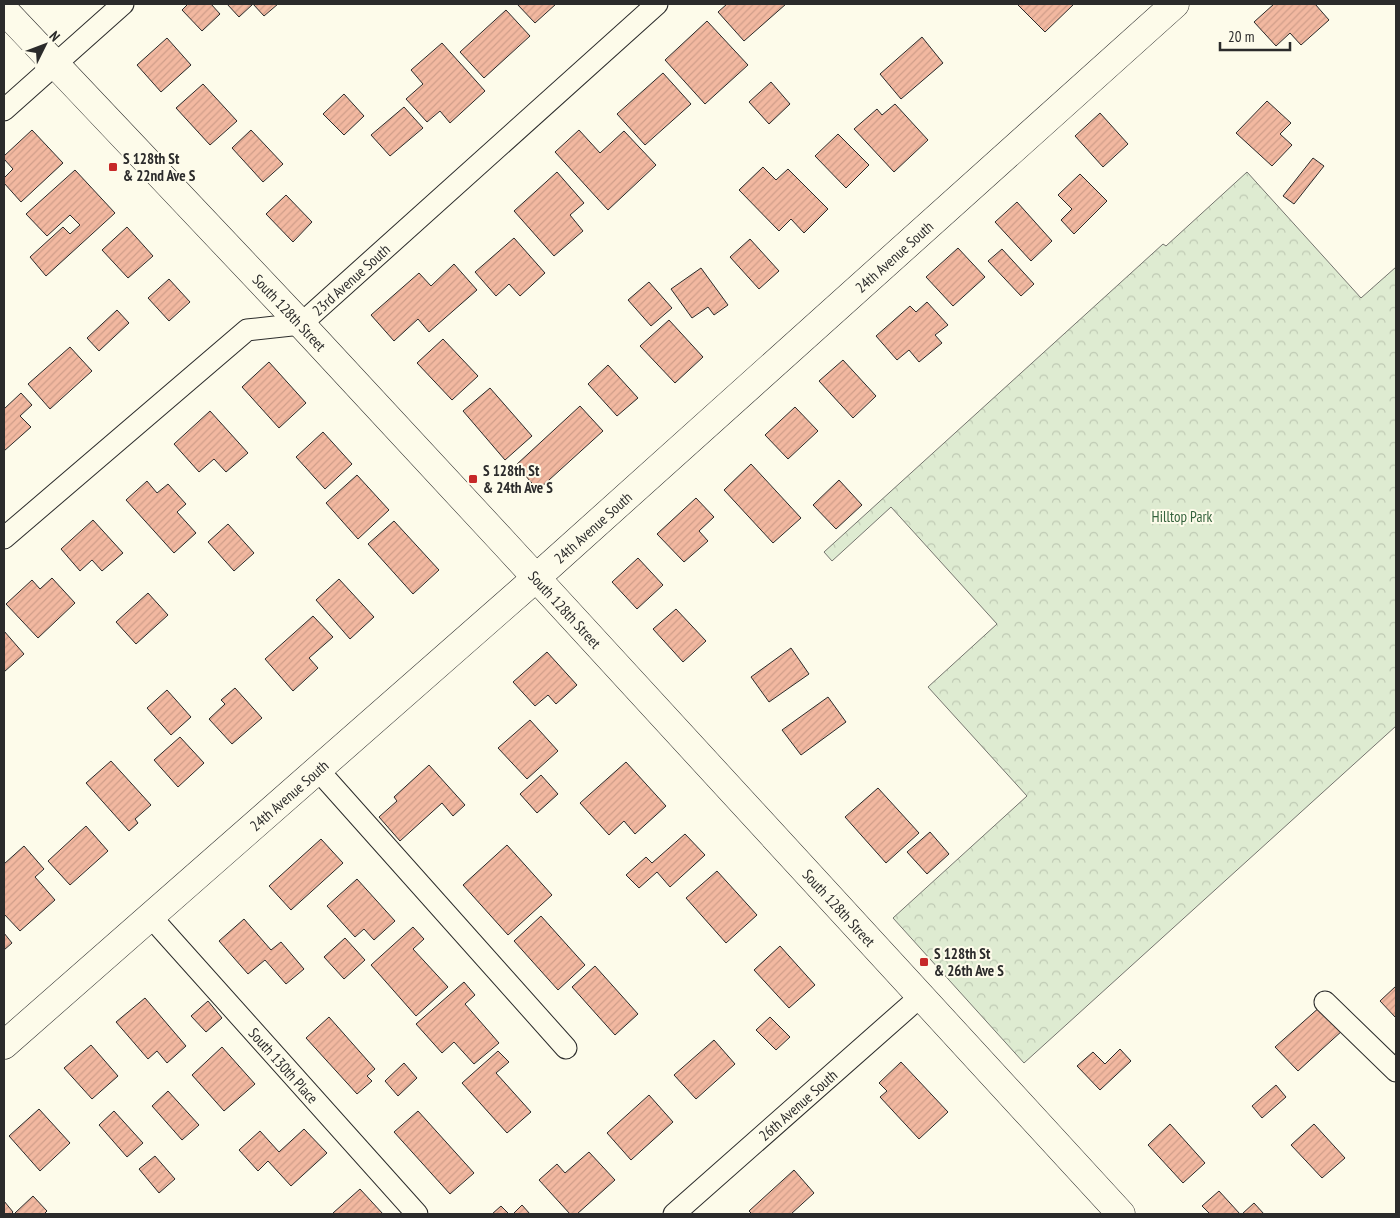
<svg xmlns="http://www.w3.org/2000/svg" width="1400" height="1218" font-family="'PT Sans Narrow',sans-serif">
	<defs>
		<pattern id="park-crowns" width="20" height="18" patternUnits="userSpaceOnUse" patternTransform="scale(1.25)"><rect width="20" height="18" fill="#deebd1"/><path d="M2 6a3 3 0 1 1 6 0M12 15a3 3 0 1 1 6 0" fill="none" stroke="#bfcab4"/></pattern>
		<pattern id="building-hatch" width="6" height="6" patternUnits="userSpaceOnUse" patternTransform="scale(1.25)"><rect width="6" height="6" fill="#f2b8a0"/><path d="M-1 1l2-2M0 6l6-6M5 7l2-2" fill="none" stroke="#d09e8a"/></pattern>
	</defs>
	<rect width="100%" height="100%" fill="#fdfbea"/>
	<path fill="url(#park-crowns)" stroke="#74746e" d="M1247,172L1361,298L1396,267V726L1024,1063L893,918L1027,796L928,687L997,624L891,507L832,561L824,552L1163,244L1166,246Z"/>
	<g fill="url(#building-hatch)" stroke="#2b2b2b">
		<path d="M188,4H211L220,14L202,31L182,10Z"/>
		<path d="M227,4H278L264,16L253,4L239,17Z"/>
		<path d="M517,4H556L535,23Z"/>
		<path d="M727,4H786L744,41L718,12Z"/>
		<path d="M1017,4H1074L1045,32Z"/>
		<path d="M1274,4H1315L1329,20L1301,45L1290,33L1276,46L1254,22Z"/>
		<path d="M506,10L530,36L484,78L460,52Z"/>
		<path d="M707,21L748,65L705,104L665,60Z"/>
		<path d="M922,37L943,63L901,99L880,74Z"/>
		<path d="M167,38L191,65L161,92L137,65Z"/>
		<path d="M442,43L485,91L450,123L440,111L427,122L406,99L423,84L411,70Z"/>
		<path d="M663,73L691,104L645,145L617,114Z"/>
		<path d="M771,82L790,104L769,124L749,102Z"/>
		<path d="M203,84L237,121L210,145L176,108Z"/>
		<path d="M344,94L364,116L344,135L323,114Z"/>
		<path d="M1267,101L1291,123L1280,134L1292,145L1272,166L1236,133Z"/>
		<path d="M895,104L928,140L894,172L854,129L877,109L882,115Z"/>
		<path d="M404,107L423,128L390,156L371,135Z"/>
		<path d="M1100,113L1128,144L1103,167L1075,136Z"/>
		<path d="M32,130L63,163L21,202L4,183V178L13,169L4,159V156Z"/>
		<path d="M251,130L283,164L263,182L232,148Z"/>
		<path d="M579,130L600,153L624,131L656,165L608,210L555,152Z"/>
		<path d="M838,134L869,165L846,188L815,156Z"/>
		<path d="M1313,158L1324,166L1294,204L1283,196Z"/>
		<path d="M763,167L776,180L788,169L828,209L804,233L791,219L779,231L739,190Z"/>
		<path d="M75,170L115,213L46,276L30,257L63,227L70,234L80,225L70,215L47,236L26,214Z"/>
		<path d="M557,172L584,203L570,215L583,231L554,256L514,211Z"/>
		<path d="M1080,174L1107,201L1074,234L1061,220L1072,209L1058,195Z"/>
		<path d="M286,195L312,222L293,242L266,214Z"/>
		<path d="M1017,202L1052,241L1031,261L995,222Z"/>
		<path d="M127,227L153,256L128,278L102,250Z"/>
		<path d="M514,238L545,273L520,296L509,284L496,296L475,272Z"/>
		<path d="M750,239L779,271L759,289L730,257Z"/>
		<path d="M958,248L985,277L953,306L926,277Z"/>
		<path d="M1002,249L1034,284L1021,296L988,261Z"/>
		<path d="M454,264L477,290L429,332L418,319L394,341L371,315L419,273L431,286Z"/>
		<path d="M701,268L728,305L714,315L708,307L692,318L671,289Z"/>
		<path d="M169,279L190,302L169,321L148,298Z"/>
		<path d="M649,282L672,308L651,326L628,300Z"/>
		<path d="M927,302L948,325L935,335L942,343L919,362L909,350L897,360L876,336L910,306L916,312Z"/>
		<path d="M117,310L129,323L99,351L87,338Z"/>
		<path d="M669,320L703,357L675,383L640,346Z"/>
		<path d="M443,339L478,376L452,400L417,363Z"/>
		<path d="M70,347L92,371L50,409L28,384Z"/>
		<path d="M843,360L876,396L853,418L819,381Z"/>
		<path d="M269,362L306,403L279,428L242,387Z"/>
		<path d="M608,365L638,398L617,416L588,384Z"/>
		<path d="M490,388L532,436L505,460L463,411Z"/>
		<path d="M21,393L32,405L20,416L31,427L4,451V409Z"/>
		<path d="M580,406L603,431L538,490L516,465Z"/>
		<path d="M795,407L818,431L788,459L765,435Z"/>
		<path d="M210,411L248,453L226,472L214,459L199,472L174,444Z"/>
		<path d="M323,432L352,464L325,489L296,457Z"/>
		<path d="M751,464L801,518L773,543L724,490Z"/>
		<path d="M357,475L389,510L358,539L326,503Z"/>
		<path d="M839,480L862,505L836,529L813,505Z"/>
		<path d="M147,481L157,493L168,484L186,504L177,512L196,533L174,553L126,500Z"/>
		<path d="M696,498L714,517L699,531L708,541L684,562L657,534Z"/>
		<path d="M93,520L123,553L102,571L92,560L80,571L61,549Z"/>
		<path d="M394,521L439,570L413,594L368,544Z"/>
		<path d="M228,524L254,553L234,571L208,542Z"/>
		<path d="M638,558L663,585L637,609L612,582Z"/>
		<path d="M52,578L75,603L38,638L6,604L32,580L40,589Z"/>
		<path d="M339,579L374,617L350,639L316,600Z"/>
		<path d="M148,593L168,615L136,644L116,622Z"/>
		<path d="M676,609L706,641L683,662L653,629Z"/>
		<path d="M313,616L333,637L309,658L318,668L293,691L265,659Z"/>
		<path d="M4,631L24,654L4,672Z"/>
		<path d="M791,648L809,674L769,702L751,677Z"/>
		<path d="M547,652L577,685L556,704L548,695L535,706L513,682Z"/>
		<path d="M235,688L262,718L232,744L209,719L225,704L221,700Z"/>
		<path d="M167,690L191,717L171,735L147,708Z"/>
		<path d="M828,697L846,722L801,755L782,730Z"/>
		<path d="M530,720L558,751L527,779L498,748Z"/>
		<path d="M180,737L204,763L178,787L154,760Z"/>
		<path d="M111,761L151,805L135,819L138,823L129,831L86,783Z"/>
		<path d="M626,762L666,806L635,834L624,821L609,835L580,803Z"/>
		<path d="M429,765L465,805L453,816L442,803L400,841L379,817L397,801L394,797Z"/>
		<path d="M541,775L558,794L537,813L520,794Z"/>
		<path d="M878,788L919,833L886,863L845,817Z"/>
		<path d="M86,826L108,851L70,885L48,861Z"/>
		<path d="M930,832L949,854L927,874L907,852Z"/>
		<path d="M685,834L705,855L670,887L657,872L639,888L626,875L646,857L652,863Z"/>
		<path d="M321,839L343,863L291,910L269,886Z"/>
		<path d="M507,845L552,895L508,935L463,885Z"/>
		<path d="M24,846L44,869L35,877L55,900L20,931L4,914V864Z"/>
		<path d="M717,871L757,915L726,943L686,898Z"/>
		<path d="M357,879L395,921L374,940L364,929L355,937L327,906Z"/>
		<path d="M541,916L585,965L558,990L514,941Z"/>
		<path d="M244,919L271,950L281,942L304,969L286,984L265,960L248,974L219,941Z"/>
		<path d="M413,927L424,939L413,949L448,987L416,1016L371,965Z"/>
		<path d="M4,933L12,943L4,950Z"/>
		<path d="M345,938L365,960L344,979L324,957Z"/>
		<path d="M780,946L815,985L789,1008L754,970Z"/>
		<path d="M595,966L638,1014L615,1035L572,987Z"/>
		<path d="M464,982L475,995L465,1004L499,1043L474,1064L454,1042L442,1053L416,1024Z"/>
		<path d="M1396,986V1018L1380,1001Z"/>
		<path d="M145,998L186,1046L167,1063L157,1051L148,1059L116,1022Z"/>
		<path d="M208,1001L222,1018L206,1032L191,1016Z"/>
		<path d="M1321,1006L1343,1030L1298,1071L1275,1047Z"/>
		<path d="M329,1017L375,1069L367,1076L372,1081L357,1094L306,1038Z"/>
		<path d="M770,1017L790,1037L776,1050L756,1030Z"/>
		<path d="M714,1040L735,1064L696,1099L674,1075Z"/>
		<path d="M91,1045L118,1076L92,1099L64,1068Z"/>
		<path d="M222,1047L255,1084L224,1111L192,1075Z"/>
		<path d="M1120,1049L1131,1061L1100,1090L1077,1066L1093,1052L1105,1064Z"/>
		<path d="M498,1051L509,1062L496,1073L531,1112L507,1133L462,1083Z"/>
		<path d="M901,1062L948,1112L919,1139L880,1097L887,1091L879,1083Z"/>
		<path d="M404,1063L417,1078L398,1096L385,1081Z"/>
		<path d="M1276,1085L1286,1097L1262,1118L1252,1106Z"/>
		<path d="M168,1091L199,1125L182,1140L152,1106Z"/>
		<path d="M649,1095L673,1122L631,1160L607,1133Z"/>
		<path d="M39,1109L70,1143L40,1171L9,1136Z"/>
		<path d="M114,1111L143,1143L127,1157L99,1125Z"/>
		<path d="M418,1111L474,1173L450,1194L394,1132Z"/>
		<path d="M1170,1124L1205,1163L1183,1183L1148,1145Z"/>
		<path d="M1314,1124L1345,1158L1322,1178L1291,1145Z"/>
		<path d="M304,1129L327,1153L291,1186L268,1161L258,1171L239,1150L260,1131L279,1152Z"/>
		<path d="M589,1152L615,1180L577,1214H570L539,1180L557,1164L565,1173Z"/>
		<path d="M155,1156L175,1179L159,1193L139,1169Z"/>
		<path d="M794,1170L814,1193L791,1214H752L749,1211Z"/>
		<path d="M360,1189L383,1214H334L333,1213Z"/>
		<path d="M1219,1191L1240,1214H1210L1202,1206Z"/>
		<path d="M33,1196L47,1211L44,1214H16L15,1213Z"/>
		<path d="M4,1201L13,1212L11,1214H4Z"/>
		<path d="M1254,1203L1264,1214H1242Z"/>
		<path d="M522,1205L530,1214H513Z"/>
		<path d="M501,1206L509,1214H492Z"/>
	</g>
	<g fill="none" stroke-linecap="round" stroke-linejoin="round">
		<g stroke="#2b2b2b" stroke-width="23">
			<g id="street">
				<path d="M4,110L123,4"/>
				<path id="s1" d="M4,538L247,330L301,324L657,4"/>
				<path d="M318,770L566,1048"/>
				<path id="s2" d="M151,917L417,1214"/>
				<path d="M1325,1002L1396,1071"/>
				<path id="s3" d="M674,1214L922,995"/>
			</g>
		</g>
		<g stroke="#2b2b2b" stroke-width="29">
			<g id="secondary">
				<path id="s4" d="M4,10L301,324L506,545L1121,1214"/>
				<path id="s5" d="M4,1045L536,578L1175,4"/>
			</g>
		</g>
		<use href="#street" stroke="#fdfbea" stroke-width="21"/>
		<use href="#secondary" stroke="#fdfbea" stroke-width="28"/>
	</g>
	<g fill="#c62828" stroke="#fdfbea" stroke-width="2">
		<rect x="108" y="162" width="10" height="10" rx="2.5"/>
		<rect x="468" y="474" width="10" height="10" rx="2.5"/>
		<rect x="919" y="957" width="10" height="10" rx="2.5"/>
	</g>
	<g text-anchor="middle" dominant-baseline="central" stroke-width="4" stroke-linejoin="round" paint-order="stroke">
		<g font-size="15" font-weight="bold" fill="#2b2b2b" stroke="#fdfbea" text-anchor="start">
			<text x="123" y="158">S 128th St<tspan x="123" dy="17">&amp; 22nd Ave S</tspan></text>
			<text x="483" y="470">S 128th St<tspan x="483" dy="17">&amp; 24th Ave S</tspan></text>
			<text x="934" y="953">S 128th St<tspan x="934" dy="17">&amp; 26th Ave S</tspan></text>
		</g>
		<g font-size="15" fill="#2b2b2b" stroke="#fdfbea">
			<text stroke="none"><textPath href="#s5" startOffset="1189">24th Avenue South</textPath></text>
			<text stroke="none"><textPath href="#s1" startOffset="441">23rd Avenue South</textPath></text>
			<text stroke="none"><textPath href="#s4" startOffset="416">South 128th Street</textPath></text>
			<text stroke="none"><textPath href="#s5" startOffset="784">24th Avenue South</textPath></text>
			<text stroke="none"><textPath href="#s4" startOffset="821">South 128th Street</textPath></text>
			<text stroke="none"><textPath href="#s5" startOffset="379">24th Avenue South</textPath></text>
			<text stroke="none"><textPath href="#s4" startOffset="1226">South 128th Street</textPath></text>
			<text stroke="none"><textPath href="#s2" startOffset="199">South 130th Place</textPath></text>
			<text stroke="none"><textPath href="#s3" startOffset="165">26th Avenue South</textPath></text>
		</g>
		<g font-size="15" fill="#34623c" stroke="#fdfbea">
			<text x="1182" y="516">Hilltop Park</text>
		</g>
	</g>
	<rect width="1400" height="1218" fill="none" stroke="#2b2b2b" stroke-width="10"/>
	<g transform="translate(45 45) rotate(48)" stroke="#fdfbea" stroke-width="4" paint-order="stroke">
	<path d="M0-4L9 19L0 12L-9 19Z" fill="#2b2b2b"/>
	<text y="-8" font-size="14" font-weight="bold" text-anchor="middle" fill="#2b2b2b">N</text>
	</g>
	<path d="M1220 42v8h70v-8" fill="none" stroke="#2b2b2b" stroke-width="2.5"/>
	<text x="1228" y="42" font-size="15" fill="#2b2b2b" stroke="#fdfbea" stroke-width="4" paint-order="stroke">20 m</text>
</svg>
